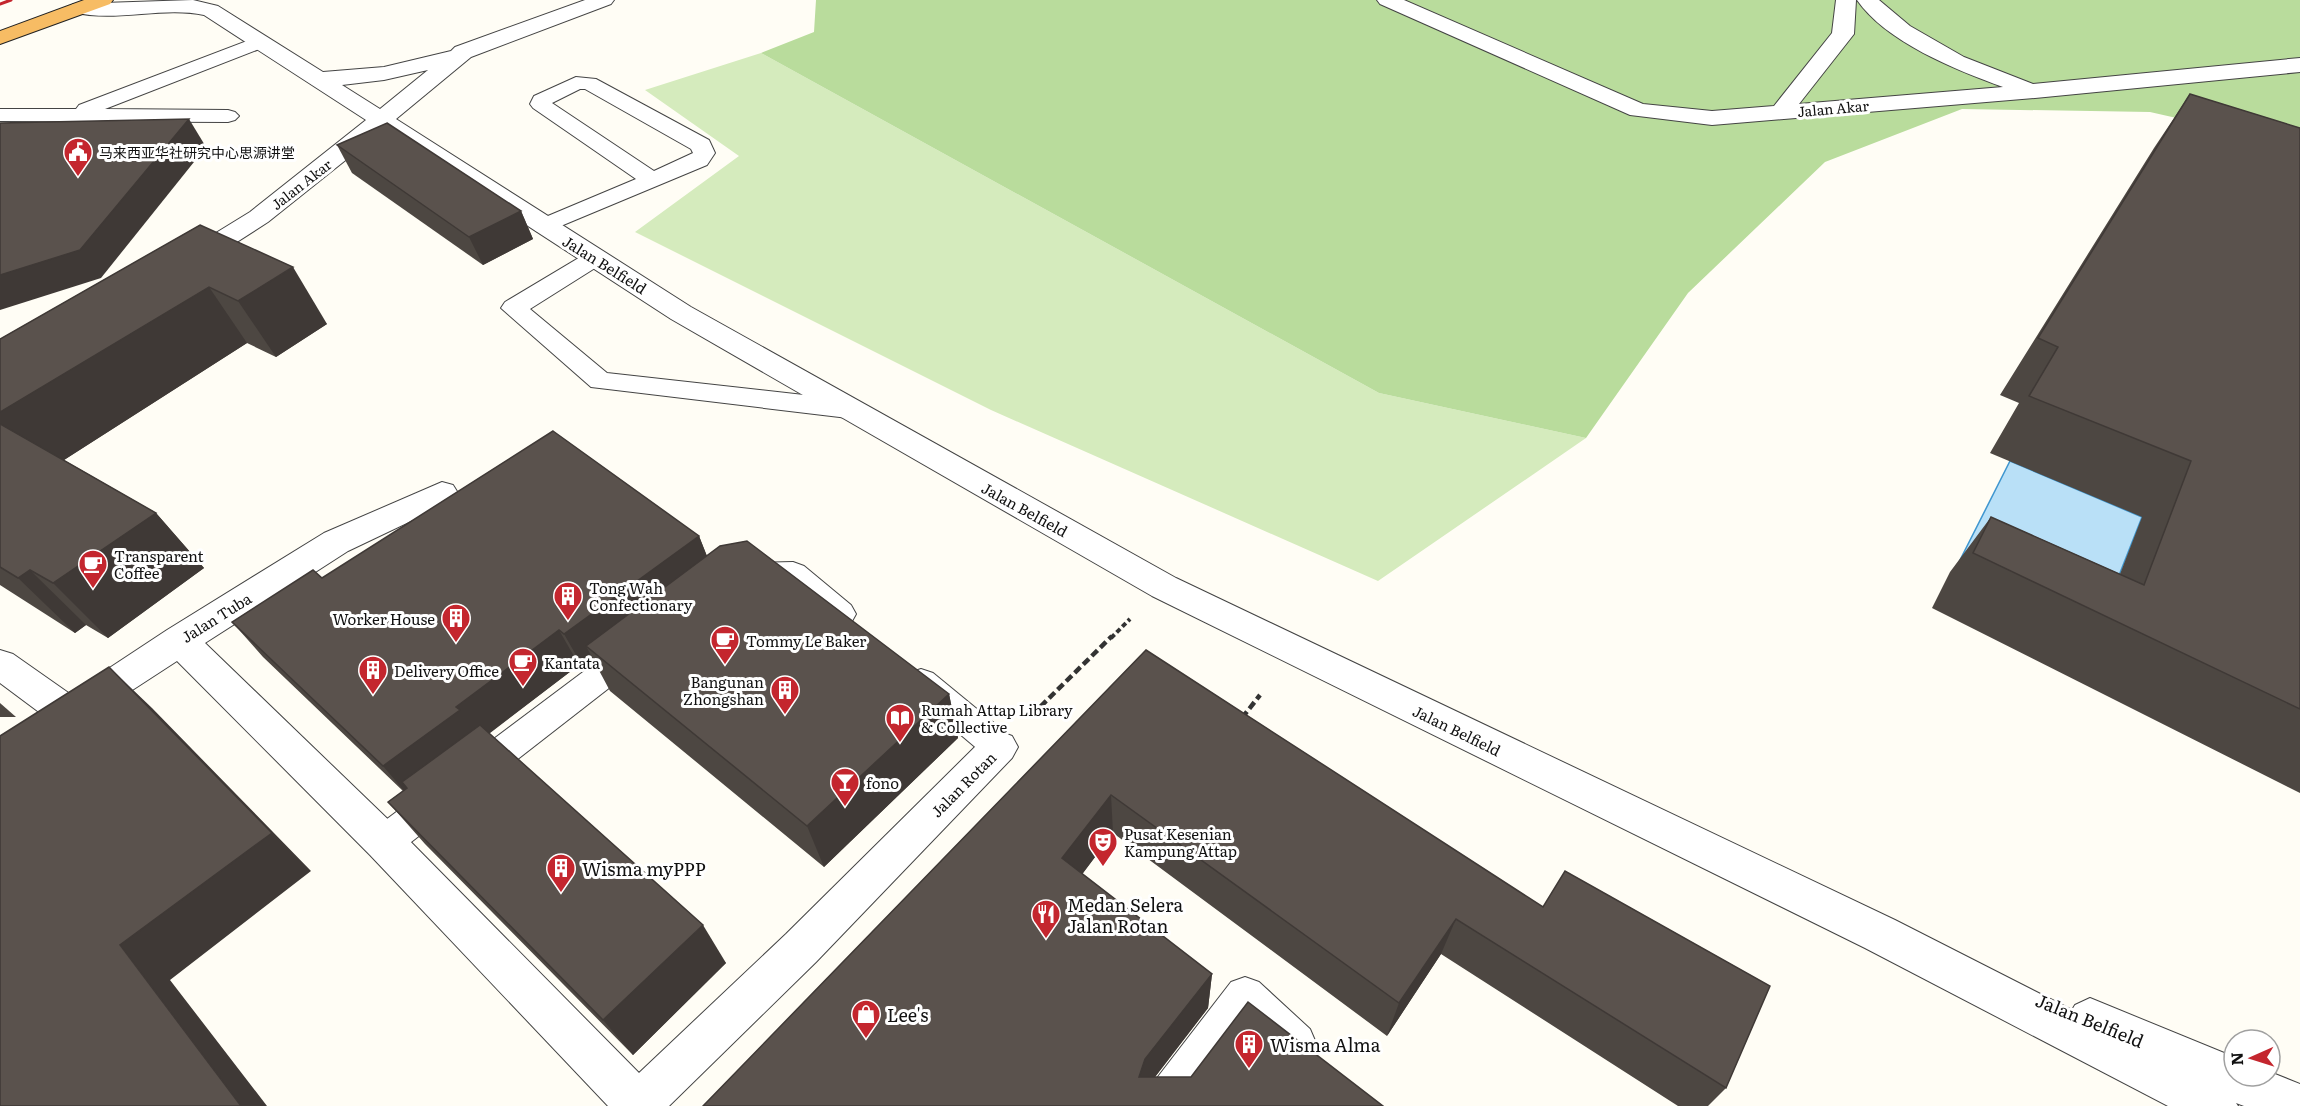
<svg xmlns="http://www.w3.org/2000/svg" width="2300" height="1106" font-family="Literata,'Noto Sans SC',serif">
	<rect width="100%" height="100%" fill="#fffdf5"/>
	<path fill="#d5ebbd" d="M761,53L1379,393L1586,438L1378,581L991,410L635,232L739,156L645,90Z"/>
	<path fill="#b9dc9c" d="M816,0H2300V146L2150,112L1962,109L1825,162L1688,293L1586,438L1379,393L761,53L814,32Z"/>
	<path fill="#b9e0f7" stroke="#3f96cf" stroke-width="1.5" d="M2010,461L2142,517L2094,639L1953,574Z"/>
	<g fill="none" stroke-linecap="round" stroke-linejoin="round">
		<g stroke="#444" stroke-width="2">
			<g id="service">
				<path d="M260,36L267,38L270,42L267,46L105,109L228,110L235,112L239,116L235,120L228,122L0,121V109H76L79,105Z"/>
				<path d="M576,77L596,79L709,140L715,153L707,165L544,233L536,231L532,226L536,221L636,179L533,108L530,104L534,96ZM580,89H585L691,149L693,153L654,171L552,103Z"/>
				<path d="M595,251L603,253L607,258L603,263L530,309L607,373L848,400L858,402L862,409L858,416L848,418L591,387L501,308L505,302L587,253Z"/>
				<path d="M793,562L804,566L851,605L856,614L851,623C826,631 804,601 786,586L750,587L739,583L735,575L739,567L750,563Z"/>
				<path d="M634,638L645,642L650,651L645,660L397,853L384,858L371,853L366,842L371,831L623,642Z"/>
				<path d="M921,669L933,673L1011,737L1016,747L1011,757L999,762L987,757L909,691L905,682L909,673Z"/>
				<path d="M1245,977L1259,982L1310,1029L1316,1043L1310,1057L1296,1063L1282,1057L1247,1025L1187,1106H1141L1147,1091L1231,982Z"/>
			</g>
		</g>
		<g stroke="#444" stroke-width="2">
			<g id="minor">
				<path d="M193,0L218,6L323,72L384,67L451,51L455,47L585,0H614L611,4L471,57L396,119L691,307L1176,578L1895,920L2072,1010L2075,1005L2090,998L2234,1057V1076H2270V1072L2300,1084V1106H2244L2236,1103L2238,1106H2168L1865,948L1152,596L671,319L382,131L268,222L198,267L189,269L180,267L176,261L180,255L250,212L366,120L204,15C162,6 116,23 73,12L70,8L73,4ZM428,70L380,109L342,85L384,80Z"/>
				<path d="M1377,0H1404L1643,104L1712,111L1774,106L1832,33L1836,0H1856L1854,34L1799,104L2003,87C1956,70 1886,42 1857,0H1879L1910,26L1964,57L2033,84L2300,58V72L2035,98L1712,125L1630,115L1380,4Z"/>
				<path d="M442,482L453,485L458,493L453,501L348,551L205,643L398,829L639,1073L786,934L986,736L999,731L1012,736L1018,747L1012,758L816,962L669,1106H608L370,855L177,661L97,713L84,717L81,724L68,728L55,724L0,683V650L13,654L70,694L167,630L324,533Z"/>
			</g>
		</g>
		<g stroke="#222" stroke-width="2">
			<path id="trunk" d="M84,0H113L110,4L0,44V31Z"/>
		</g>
		<path stroke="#333" stroke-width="4" stroke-dasharray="5 3" stroke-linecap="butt" d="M1111,638L1130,619"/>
		<g stroke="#333" stroke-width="4.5" stroke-dasharray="8 4" stroke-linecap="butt">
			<path d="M1032,715L1112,636"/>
			<path d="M1242,718L1260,695"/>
		</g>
		<use href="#service" fill="#fff" fill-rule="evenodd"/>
		<use href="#minor" fill="#fff" fill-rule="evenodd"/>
		<use href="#trunk" fill="#f7bc64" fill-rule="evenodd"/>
		<path stroke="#c4262e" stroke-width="3" d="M0,4L11,0"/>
	</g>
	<g fill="#4d4742">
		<path d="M2190,94L2300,128V793L1932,608L1950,572L1991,517L2120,574L2142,517L1990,453L2019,403L2000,395L2154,148Z"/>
		<path d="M337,145L521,211L533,239L483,265L352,173Z"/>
		<path d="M200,225L327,324L276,357L247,343L64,460L156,513L204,568L108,638L86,625L75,633L0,585V339Z"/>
		<path d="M699,536L707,556L949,694L958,738L824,867L610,691L594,661L584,669L579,665L489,733L726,963L633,1055L425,844L388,802L403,791L263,657L232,622L322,578Z"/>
		<path d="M1146,650L1726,1088L1708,1106H1678L1441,954L1387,1036L1113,833L1082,874L1212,974L1208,1008L1155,1077L703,1106Z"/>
		<path d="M0,703L16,717H0Z"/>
	</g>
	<g fill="#3f3936">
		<path d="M189,119L206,147L101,278L0,310V275Z"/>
		<path d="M521,211L533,239L483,265L469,237Z"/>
		<path d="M293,267L327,324L276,357L238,301Z"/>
		<path d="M209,287L247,343L42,474L0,429V412Z"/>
		<path d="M156,513L204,568L108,638L53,583Z"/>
		<path d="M699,536L713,572L586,646L594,661L584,669L564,634Z"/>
		<path d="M30,570L86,625L75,633L18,578Z"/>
		<path d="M559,630L579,665L481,740L402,782L414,796L411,799L383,766L456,707Z"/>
		<path d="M109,667L152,708L311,871L170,980L267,1106H241L120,945Z"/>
		<path d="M949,694L958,738L824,867L807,826Z"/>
		<path d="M1111,795L1113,833L1066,896L1062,858Z"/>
		<path d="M1456,919L1441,954L1387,1036L1399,1003Z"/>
		<path d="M703,925L726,963L633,1055L603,1020Z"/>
		<path d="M1212,974L1208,1008L1145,1090L1139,1077L1145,1059Z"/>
	</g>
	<g fill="#5a524d" stroke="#3f3936" stroke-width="1.5">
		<path d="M2190,94L2300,128V709L1973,553L1991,517L2144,585L2191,461L2029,396L2058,347L2038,338Z"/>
		<path d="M189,119L80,250L0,275V123Z"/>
		<path d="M387,123L521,211L469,237L337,145Z"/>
		<path d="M200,225L293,267L238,301L209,287L0,412V339Z"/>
		<path d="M0,424L156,513L53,583L30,570L18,578L0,567Z"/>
		<path d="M553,431L699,536L564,634L559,630L456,707L460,710L383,766L232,622L313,570L322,578Z"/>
		<path d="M747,541L949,694L807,826L586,646L720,546Z"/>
		<path d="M1146,650L1543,907L1565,871L1770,986L1726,1088L1456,919L1399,1003L1111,795L1062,858L1212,974L1145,1059L1139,1077H1191L1248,1002L1383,1106H703Z"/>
		<path d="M109,667L272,833L120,945L241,1106H0V736Z"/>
		<path d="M480,725L703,925L603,1020L388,802L407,788L402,782Z"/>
	</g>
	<defs>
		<g id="civic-pin" transform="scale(1.5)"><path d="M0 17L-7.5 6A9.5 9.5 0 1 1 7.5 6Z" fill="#c4262e" stroke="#fff"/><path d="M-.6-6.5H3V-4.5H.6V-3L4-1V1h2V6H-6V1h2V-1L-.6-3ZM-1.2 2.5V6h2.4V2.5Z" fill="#fff"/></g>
		<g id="cafe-pin" transform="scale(1.5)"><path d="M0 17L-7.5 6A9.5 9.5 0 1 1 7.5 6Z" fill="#c4262e" stroke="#fff"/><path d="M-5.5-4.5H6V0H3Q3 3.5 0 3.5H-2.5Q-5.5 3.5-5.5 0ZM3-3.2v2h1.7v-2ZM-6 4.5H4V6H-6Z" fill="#fff"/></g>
		<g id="building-pin" transform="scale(1.5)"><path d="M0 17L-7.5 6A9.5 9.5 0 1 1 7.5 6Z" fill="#c4262e" stroke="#fff"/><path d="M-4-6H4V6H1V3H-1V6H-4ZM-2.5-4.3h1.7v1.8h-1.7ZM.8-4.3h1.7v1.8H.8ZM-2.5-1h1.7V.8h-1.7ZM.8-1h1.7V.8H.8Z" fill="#fff"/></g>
		<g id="library-pin" transform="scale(1.5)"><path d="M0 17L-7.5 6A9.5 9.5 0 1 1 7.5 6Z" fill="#c4262e" stroke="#fff"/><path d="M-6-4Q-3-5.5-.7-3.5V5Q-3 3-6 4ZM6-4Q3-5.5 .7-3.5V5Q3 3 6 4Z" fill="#fff"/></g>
		<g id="bar-pin" transform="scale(1.5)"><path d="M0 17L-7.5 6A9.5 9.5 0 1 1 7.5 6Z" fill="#c4262e" stroke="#fff"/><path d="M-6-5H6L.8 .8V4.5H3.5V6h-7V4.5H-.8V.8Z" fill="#fff"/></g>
		<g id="theatre-pin" transform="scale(1.5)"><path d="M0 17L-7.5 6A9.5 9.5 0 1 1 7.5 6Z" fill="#c4262e" stroke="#fff"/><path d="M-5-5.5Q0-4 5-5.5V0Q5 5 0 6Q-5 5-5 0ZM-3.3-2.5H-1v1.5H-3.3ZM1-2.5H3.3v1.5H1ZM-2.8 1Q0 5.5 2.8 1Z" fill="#fff"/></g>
		<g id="restaurant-pin" transform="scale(1.5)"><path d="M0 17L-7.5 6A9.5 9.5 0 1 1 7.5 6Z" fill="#c4262e" stroke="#fff"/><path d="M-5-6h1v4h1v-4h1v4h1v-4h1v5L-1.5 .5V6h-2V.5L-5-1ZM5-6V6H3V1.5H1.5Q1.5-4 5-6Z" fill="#fff"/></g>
		<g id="shop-pin" transform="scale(1.5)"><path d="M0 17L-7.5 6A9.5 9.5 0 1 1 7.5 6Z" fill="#c4262e" stroke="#fff"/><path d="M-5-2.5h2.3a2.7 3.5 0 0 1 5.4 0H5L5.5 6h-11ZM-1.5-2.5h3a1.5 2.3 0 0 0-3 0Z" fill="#fff"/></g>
	</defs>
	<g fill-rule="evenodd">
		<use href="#civic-pin" x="78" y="152"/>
		<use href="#cafe-pin" x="93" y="564"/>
		<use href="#building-pin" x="568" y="596"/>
		<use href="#building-pin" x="456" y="618"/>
		<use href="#cafe-pin" x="725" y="640"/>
		<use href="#cafe-pin" x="523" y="662"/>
		<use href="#building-pin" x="373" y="670"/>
		<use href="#building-pin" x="785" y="690"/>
		<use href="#library-pin" x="900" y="718"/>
		<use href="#bar-pin" x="845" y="782"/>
		<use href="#theatre-pin" x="1103" y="842"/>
		<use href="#building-pin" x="561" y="868"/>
		<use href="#restaurant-pin" x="1046" y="914"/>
		<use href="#shop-pin" x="866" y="1014"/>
		<use href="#building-pin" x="1249" y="1044"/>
	</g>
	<g text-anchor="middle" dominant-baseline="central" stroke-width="6" stroke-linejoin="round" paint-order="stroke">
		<g font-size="14" fill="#111" stroke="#fff">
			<text transform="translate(1833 108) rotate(-5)">Jalan Akar</text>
			<text transform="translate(301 184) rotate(-38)">Jalan Akar</text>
		</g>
		<g font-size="14" fill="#111" stroke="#fff" text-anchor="start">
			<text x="99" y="152">马来西亚华社研究中心思源讲堂</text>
		</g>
		<g font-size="15" fill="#111" stroke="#fff">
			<text transform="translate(605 264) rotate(32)">Jalan Belfield</text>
			<text transform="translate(1025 509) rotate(29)">Jalan Belfield</text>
			<text transform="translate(216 617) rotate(-32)">Jalan Tuba</text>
			<text transform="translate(1457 730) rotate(26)">Jalan Belfield</text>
			<text transform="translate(963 784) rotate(-45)">Jalan Rotan</text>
		</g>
		<g font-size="15" fill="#111" stroke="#fff" text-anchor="start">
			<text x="114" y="555">Transparent<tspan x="114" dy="17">Coffee</tspan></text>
			<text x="589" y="587">Tong Wah<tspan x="589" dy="17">Confectionary</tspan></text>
			<text x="435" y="618" text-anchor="end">Worker House</text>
			<text x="746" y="640">Tommy Le Baker</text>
			<text x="544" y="662">Kantata</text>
			<text x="394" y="670">Delivery Office</text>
			<text x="764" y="681" text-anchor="end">Bangunan<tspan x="764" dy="17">Zhongshan</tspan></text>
			<text x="921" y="709">Rumah Attap Library<tspan x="921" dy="17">&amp; Collective</tspan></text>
			<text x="866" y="782">fono</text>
			<text x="1124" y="833">Pusat Kesenian<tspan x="1124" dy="17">Kampung Attap</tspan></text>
		</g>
		<g font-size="18" fill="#111" stroke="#fff" text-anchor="start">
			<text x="582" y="868">Wisma myPPP</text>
			<text x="1067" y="904">Medan Selera<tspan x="1067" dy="21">Jalan Rotan</tspan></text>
			<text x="887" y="1014">Lee's</text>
			<text x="1270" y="1044">Wisma Alma</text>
		</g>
		<g font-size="18" fill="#111" stroke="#fff">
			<text transform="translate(2090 1020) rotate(22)">Jalan Belfield</text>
		</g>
	</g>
	<g transform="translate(2252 1058) rotate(267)"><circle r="28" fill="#ffffff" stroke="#a0a0a0" stroke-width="1.5"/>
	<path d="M0-4.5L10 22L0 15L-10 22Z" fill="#c4262e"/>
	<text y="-9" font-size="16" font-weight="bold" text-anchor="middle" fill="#111111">N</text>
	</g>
</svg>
